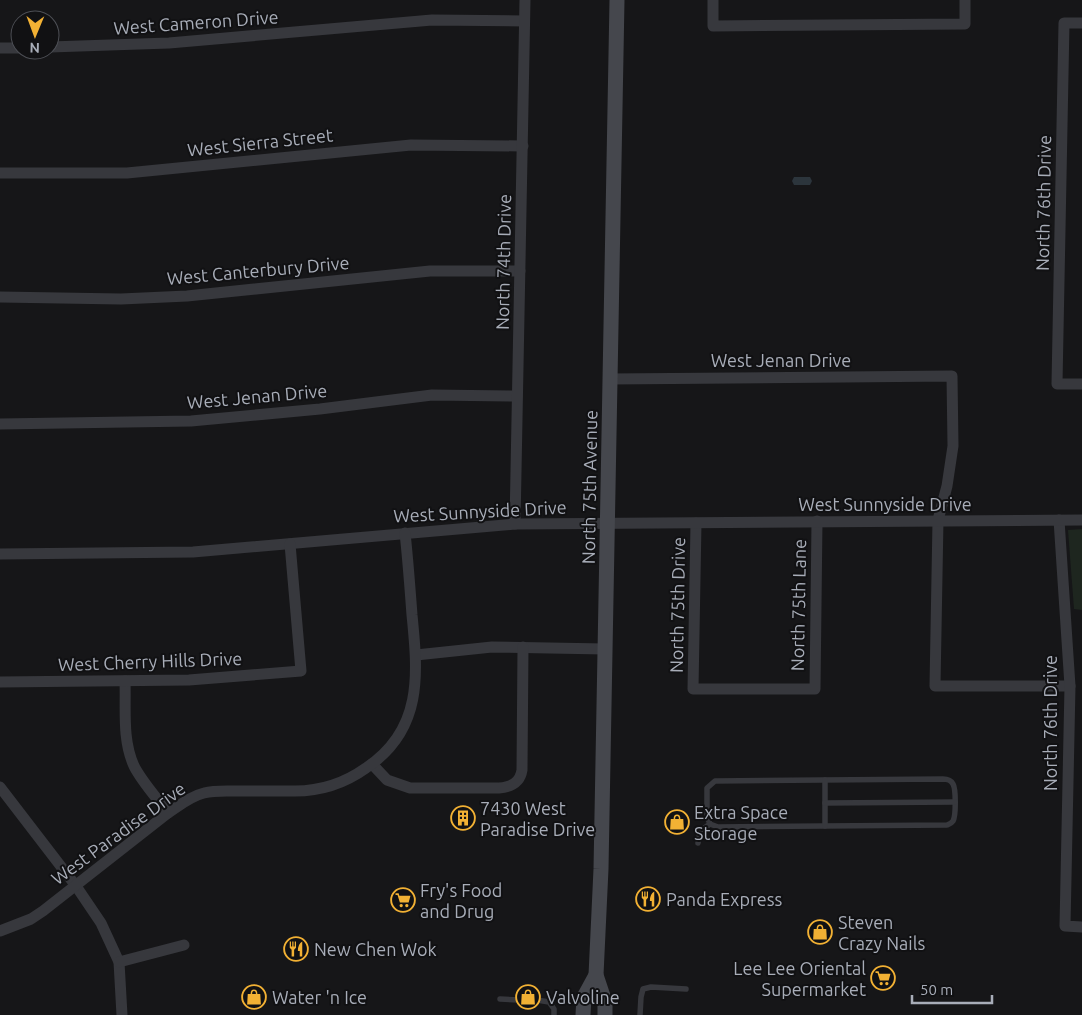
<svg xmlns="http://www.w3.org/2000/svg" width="1082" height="1015" font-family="Ubuntu,sans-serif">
	<rect width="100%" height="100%" fill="#161618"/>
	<path fill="#1e261f" d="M1082,529V610L1074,609L1068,530Z"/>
	<path fill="#2c353c" d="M794,177H810L812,181L810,185H794L792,181Z"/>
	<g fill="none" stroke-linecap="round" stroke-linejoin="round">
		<g stroke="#37383d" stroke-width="5.5">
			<path d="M943,779C947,779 951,780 953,784C956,789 956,816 953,821C951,824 950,824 947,825L718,827L710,824L707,817V788L715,781Z"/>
			<path d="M825,780V826"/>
			<path d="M825,803L955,802"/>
			<path d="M698,843L700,831L710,824"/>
			<path d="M500,999L519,1000"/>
			<path d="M537,1000L549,1002L554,1009V1015"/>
			<path d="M640,1015L641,997L643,989L651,987L686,989"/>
		</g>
		<g stroke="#37383d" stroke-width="11">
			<path d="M713,0V26L965,24V0"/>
			<path d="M1082,23H1064L1057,384H1082"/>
			<path d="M50,47L169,43L432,20L524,21"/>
			<path d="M0,48H20"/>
			<path d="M0,173H127L411,145L523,146"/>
			<path d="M0,297L121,299L187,296L430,271H520"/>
			<path d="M610,379L952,376L953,446L947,486L938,520L935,686H1070"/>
			<path d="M0,424L191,421L320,409L432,395L517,396"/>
			<path d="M1059,520L1070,686L1065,926L1082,927"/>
			<path d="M696,523L693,689H815L817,521"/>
			<path d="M515,524L525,0"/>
			<path d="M0,554L193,552L515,524L1082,520"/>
			<path d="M416,655L492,647L605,649"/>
			<path d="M125,681C126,709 122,740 134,766C142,782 157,798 168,813"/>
			<path d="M0,682L189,680L301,671L290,544"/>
			<path d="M372,764L387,780L410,788H499C511,787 520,783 522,770L523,647"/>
			<path d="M0,787L76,886L101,923L119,962L122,1015"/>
			<path d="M0,931L31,919L43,911L168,813C180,805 191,796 204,793C215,790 227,791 238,791C257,791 276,791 295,791C321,791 345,783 366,768C423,730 418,675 412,615C410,588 408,560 405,533"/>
			<path d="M119,962L184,945"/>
		</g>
		<g stroke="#45474d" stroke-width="15">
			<path d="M583,1015L584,997L596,975"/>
			<path d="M605,1015V1002L596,975L601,869L617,0"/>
		</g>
	</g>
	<defs>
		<g id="building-ring" transform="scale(1.25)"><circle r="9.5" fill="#111113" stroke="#f2b134" stroke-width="1.5"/><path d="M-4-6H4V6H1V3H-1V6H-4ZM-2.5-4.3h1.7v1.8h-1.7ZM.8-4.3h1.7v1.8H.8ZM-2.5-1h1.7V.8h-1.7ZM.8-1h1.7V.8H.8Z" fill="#f2b134"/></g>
		<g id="shop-ring" transform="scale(1.25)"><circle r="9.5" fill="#111113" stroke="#f2b134" stroke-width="1.5"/><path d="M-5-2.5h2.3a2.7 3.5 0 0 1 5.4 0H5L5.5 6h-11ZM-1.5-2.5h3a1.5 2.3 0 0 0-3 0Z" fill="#f2b134"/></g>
		<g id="restaurant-ring" transform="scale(1.25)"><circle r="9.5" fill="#111113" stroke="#f2b134" stroke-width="1.5"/><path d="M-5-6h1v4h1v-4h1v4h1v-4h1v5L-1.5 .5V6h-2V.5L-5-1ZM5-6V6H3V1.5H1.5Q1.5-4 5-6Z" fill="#f2b134"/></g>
		<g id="supermarket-ring" transform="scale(1.25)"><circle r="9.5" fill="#111113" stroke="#f2b134" stroke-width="1.5"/><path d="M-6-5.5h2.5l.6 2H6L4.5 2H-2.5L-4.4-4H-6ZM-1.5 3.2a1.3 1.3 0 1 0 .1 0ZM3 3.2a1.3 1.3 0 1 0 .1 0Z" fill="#f2b134"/></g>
	</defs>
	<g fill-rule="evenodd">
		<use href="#building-ring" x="463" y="818"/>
		<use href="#shop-ring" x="677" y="822"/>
		<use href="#restaurant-ring" x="648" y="899"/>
		<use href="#supermarket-ring" x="403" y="900"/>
		<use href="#shop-ring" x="820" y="932"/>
		<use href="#restaurant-ring" x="296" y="949"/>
		<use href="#supermarket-ring" x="883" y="978"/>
		<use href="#shop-ring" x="254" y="997"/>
		<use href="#shop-ring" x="528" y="997"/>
	</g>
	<g text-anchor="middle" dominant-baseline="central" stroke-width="4" stroke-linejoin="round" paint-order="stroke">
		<g font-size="18" fill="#a8adb8" stroke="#111113">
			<text transform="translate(196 22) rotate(-4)">West Cameron Drive</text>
			<text transform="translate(260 142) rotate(-6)">West Sierra Street</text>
			<text transform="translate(1043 203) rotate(-89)">North 76th Drive</text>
			<text transform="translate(503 262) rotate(-89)">North 74th Drive</text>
			<text transform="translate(258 270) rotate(-5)">West Canterbury Drive</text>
			<text x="781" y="360">West Jenan Drive</text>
			<text transform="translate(257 396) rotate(-5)">West Jenan Drive</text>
			<text transform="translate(589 487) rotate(-89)">North 75th Avenue</text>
			<text x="885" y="504">West Sunnyside Drive</text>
			<text transform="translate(480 511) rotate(-3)">West Sunnyside Drive</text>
			<text transform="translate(677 605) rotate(-89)">North 75th Drive</text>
			<text transform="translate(798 605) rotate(-89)">North 75th Lane</text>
			<text transform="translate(150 661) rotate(-2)">West Cherry Hills Drive</text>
			<text transform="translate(1050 723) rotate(-90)">North 76th Drive</text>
			<text transform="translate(118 833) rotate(-36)">West Paradise Drive</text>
		</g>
		<g font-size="18" fill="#a8adb8" stroke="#111113" text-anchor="start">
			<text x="480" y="808">7430 West<tspan x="480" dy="21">Paradise Drive</tspan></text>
			<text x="694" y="812">Extra Space<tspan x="694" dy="21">Storage</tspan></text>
			<text x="420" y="890">Fry's Food<tspan x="420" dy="21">and Drug</tspan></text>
			<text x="666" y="899">Panda Express</text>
			<text x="838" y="922">Steven<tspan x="838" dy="21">Crazy Nails</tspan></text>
			<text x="314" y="949">New Chen Wok</text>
			<text x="866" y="968" text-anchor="end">Lee Lee Oriental<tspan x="866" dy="21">Supermarket</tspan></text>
			<text x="272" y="997">Water 'n Ice</text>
			<text x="546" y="997">Valvoline</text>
		</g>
	</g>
	<g transform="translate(35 35) rotate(181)"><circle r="24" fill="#111113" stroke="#4d4f55"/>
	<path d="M0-4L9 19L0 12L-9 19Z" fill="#f2b134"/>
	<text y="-8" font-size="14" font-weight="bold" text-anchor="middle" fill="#a8adb8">N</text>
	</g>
	<path d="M912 995v8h80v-8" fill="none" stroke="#a8adb8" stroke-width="2.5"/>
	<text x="920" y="995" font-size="15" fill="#a8adb8" stroke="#111113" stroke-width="4" paint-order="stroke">50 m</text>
</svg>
